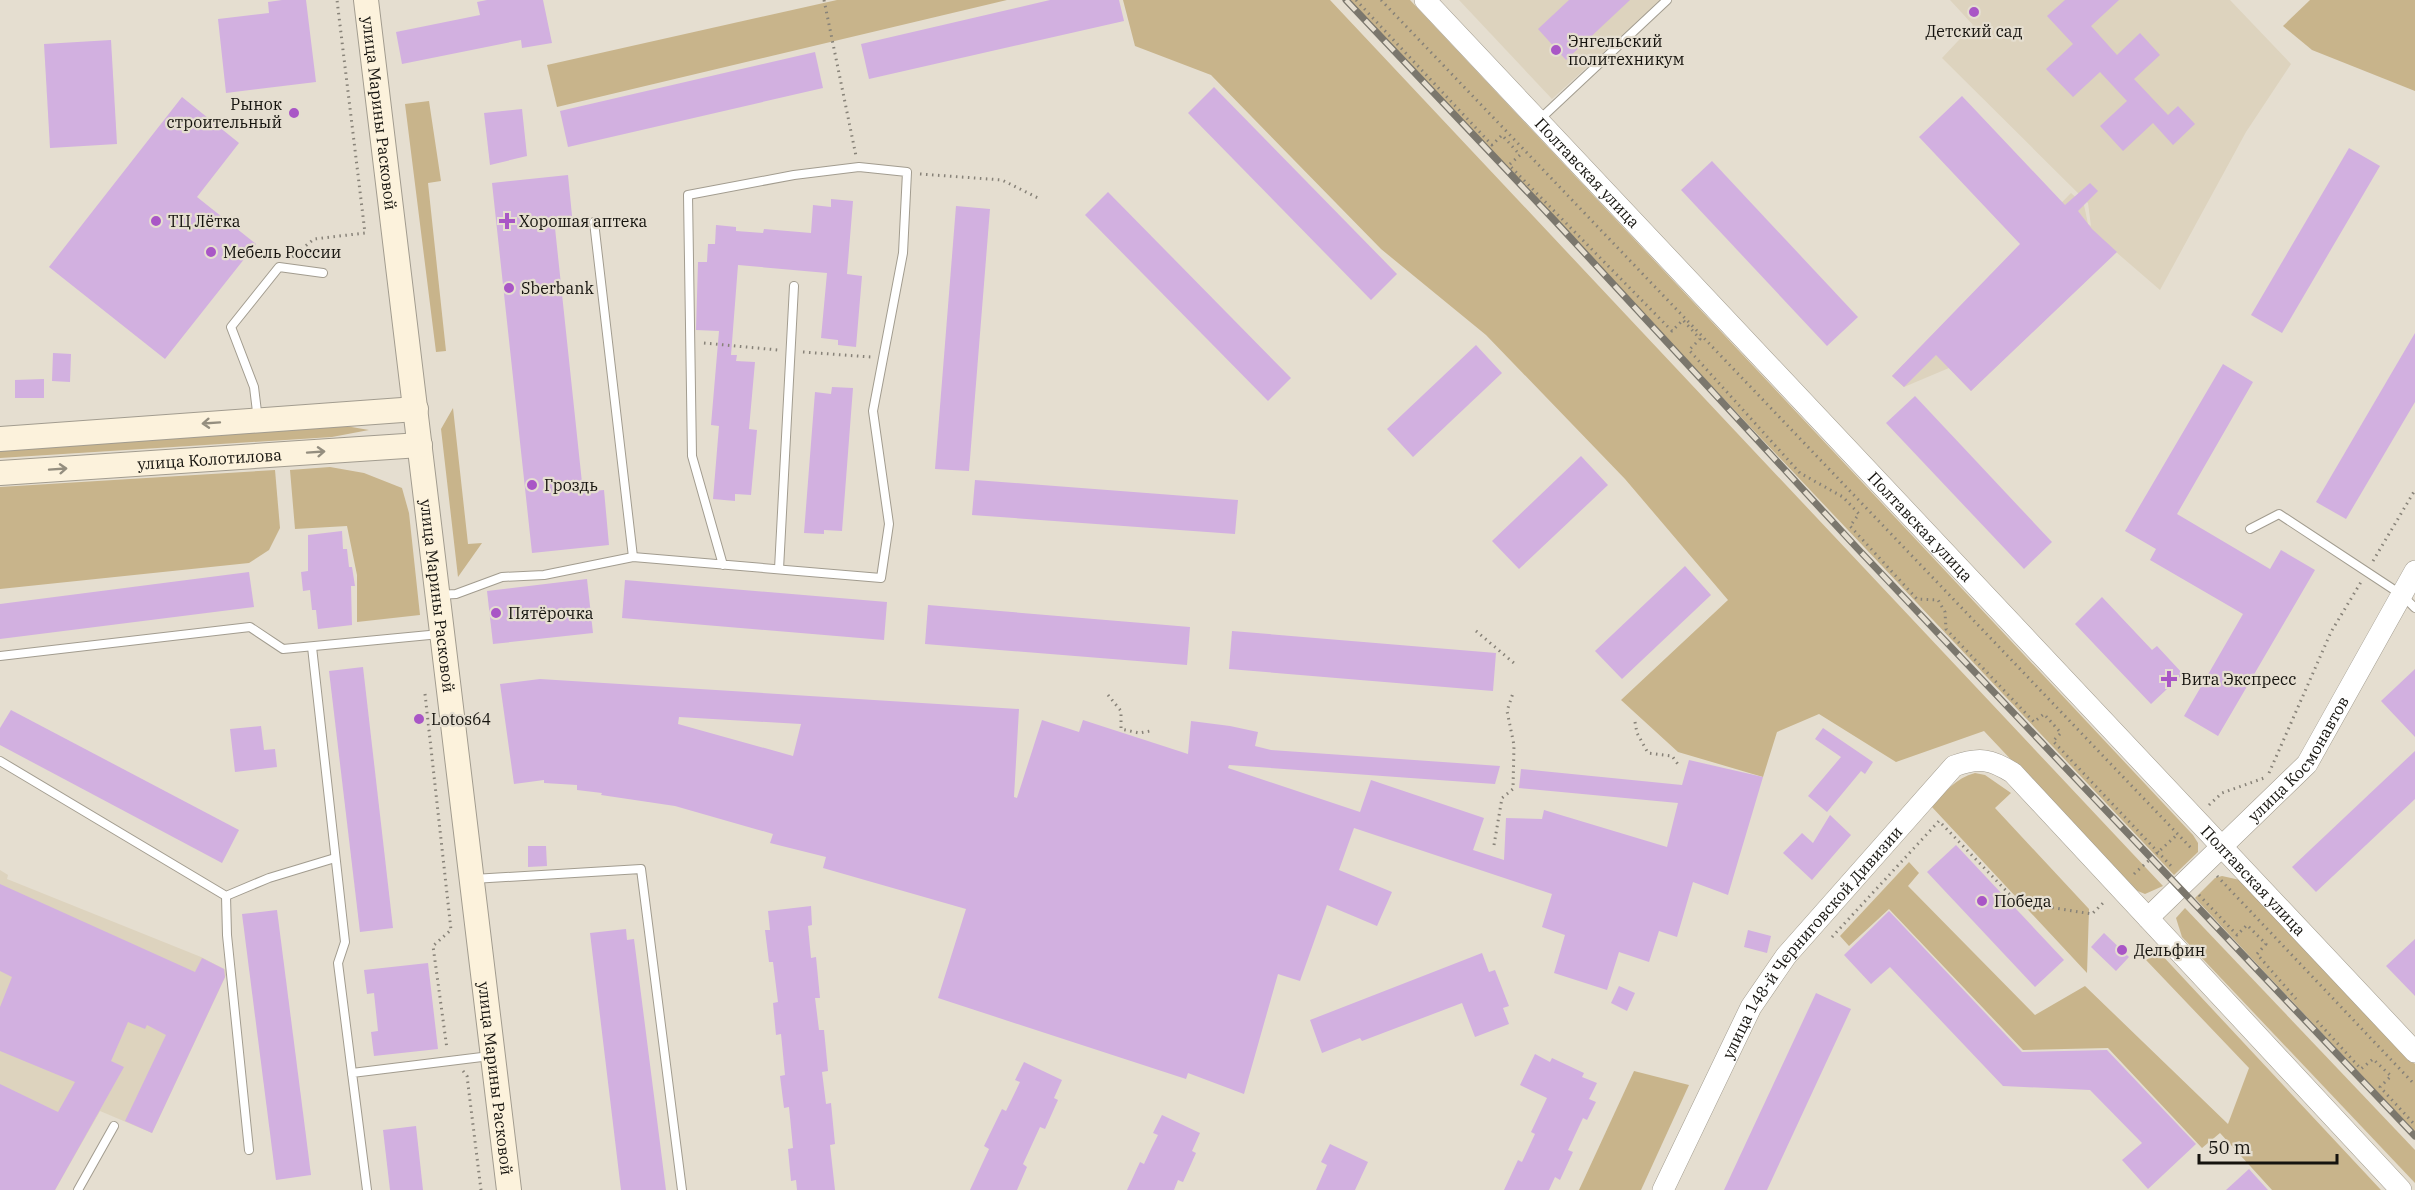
<svg xmlns="http://www.w3.org/2000/svg" width="2415" height="1190" font-family="'IBM Plex Serif',serif">
	<rect width="100%" height="100%" fill="#e5ded0"/>
	<g fill="#ddd3be">
		<path d="M1459,0H1661L1552,99Z"/>
		<path d="M1950,0H2230L2291,64L2246,132L2160,290L2116,252L1971,391L1949,368L1904,387L1892,376L2071,193L2084,205L2088,224L2091,226L2088,203L1942,58L1973,25Z"/>
		<path d="M0,870L8,875L7,879L201,957L228,971L152,1133L100,1111L55,1190H0Z"/>
	</g>
	<g fill="#c8b48b">
		<path d="M837,0H1007L557,107L547,65Z"/>
		<path d="M1123,0H1330L2163,886L2145,894L2133,889L1984,731L1896,762L1819,714L1777,732L1763,777L1678,752L1621,700L1728,600L1625,479L1486,335L1381,249L1211,75L1135,46Z"/>
		<path d="M1347,0H1410L2193,835L2198,843V852L2174,875Z"/>
		<path d="M2310,0H2415V91L2312,50L2283,26Z"/>
		<path d="M429,101L441,181L428,183L446,351L436,352L405,104Z"/>
		<path d="M453,408L468,544L482,543L458,577L441,429Z"/>
		<path d="M334,424L369,430L332,437L0,458V446Z"/>
		<path d="M330,467L364,473L402,488L409,513L420,615L357,622V575L347,526L295,529L290,470Z"/>
		<path d="M275,470L280,528L269,550L249,563L0,589V487Z"/>
		<path d="M1975,773L1985,775L2011,793L1995,808L2089,909L2087,973L1931,806C1945,792 1956,778 1975,773Z"/>
		<path d="M1909,862L1919,873L1908,886L2035,1015L2085,986L2228,1124L2249,1068L2146,960L2159,952L2381,1190H2272L2220,1133L2202,1148L2108,1048L2023,1050L1889,909L1849,946L1840,936Z"/>
		<path d="M2222,876L2240,880L2260,899L2415,1064V1132L2195,898L2215,878Z"/>
		<path d="M2185,908L2415,1150V1183L2182,937L2176,918Z"/>
		<path d="M1634,1071L1689,1085L1641,1190H1579Z"/>
	</g>
	<g fill="#d2b0e0" fill-rule="evenodd">
		<path d="M282,0H306L316,82L226,93L218,19L269,13L268,2Z"/>
		<path d="M487,0H543L552,43L522,48L521,40L402,64L396,32L480,15L477,2Z"/>
		<path d="M1050,0H1119L1124,21L869,79L861,44Z"/>
		<path d="M1569,0H1630L1566,60L1538,29Z"/>
		<path d="M2065,0H2119L2091,26L2117,55L2140,33L2160,55L2134,79L2168,115L2178,106L2195,124L2173,145L2153,123L2123,151L2100,126L2127,101L2100,72L2073,97L2046,69L2073,44L2047,16Z"/>
		<path d="M111,40L117,144L50,148L44,44Z"/>
		<path d="M815,52L823,88L568,147L560,111Z"/>
		<path d="M1214,87L1397,274L1371,300L1188,113Z"/>
		<path d="M1962,96L2065,205L2090,183L2098,191L2078,211L2092,229L2117,252L1971,391L1936,355L1904,387L1892,376L2020,244L1919,137Z"/>
		<path d="M182,97L239,143L197,197L256,244L165,359L49,267Z"/>
		<path d="M522,109L527,156L490,165L484,113Z"/>
		<path d="M2349,148L2380,166L2282,333L2251,315Z"/>
		<path d="M1712,161L1858,317L1827,346L1681,190Z"/>
		<path d="M568,175L573,226L555,228L583,492L604,490L609,545L532,553L492,183Z"/>
		<path d="M1108,192L1291,378L1268,401L1085,215Z"/>
		<path d="M831,199L853,201L847,274L862,276L856,347L838,345V340L821,338L827,273L738,265L731,355H737L736,361L755,362L749,429L757,430L751,495L735,494V501L713,499L719,426L711,425L719,331L696,330L698,262H707L708,244H715L716,225L736,227V231L763,233L764,229L811,233L813,205L831,207Z"/>
		<path d="M956,206L990,209L969,471L935,469Z"/>
		<path d="M2415,333V402L2346,519L2316,502Z"/>
		<path d="M1476,345L1502,373L1413,457L1387,429Z"/>
		<path d="M53,353L71,354L70,382L52,381Z"/>
		<path d="M2223,364L2253,382L2177,514L2270,569L2281,550L2315,570L2218,736L2184,716L2243,614L2150,560L2156,549L2125,531Z"/>
		<path d="M44,379V398H15V380Z"/>
		<path d="M832,387L853,388L842,531L824,530V534L804,533L815,392L831,394Z"/>
		<path d="M1915,396L2052,542L2024,569L1886,423Z"/>
		<path d="M1581,456L1608,485L1519,569L1492,541Z"/>
		<path d="M975,480L1238,500L1235,534L972,515Z"/>
		<path d="M342,531L343,549H347L349,567H352L355,586H351L352,625L318,629L316,610H312L310,590L303,591L301,572L308,571V535Z"/>
		<path d="M1685,566L1711,595L1622,679L1595,651Z"/>
		<path d="M249,572L254,607L0,639V604Z"/>
		<path d="M587,579L593,633L493,644L487,591Z"/>
		<path d="M625,580L887,602L884,640L622,618Z"/>
		<path d="M2102,597L2152,650L2157,646L2183,674L2151,704L2075,624Z"/>
		<path d="M928,605L1190,627L1187,665L925,644Z"/>
		<path d="M1232,631L1496,653L1493,691L1229,669Z"/>
		<path d="M363,667L393,928L360,932L329,671Z"/>
		<path d="M2415,669V737L2381,701Z"/>
		<path d="M540,679L1019,709L1014,797L1017,798L1042,720L1079,732L1083,720L1188,754L1191,721L1230,726L1258,732L1255,746L1271,750L1500,766L1495,784L1229,765L1228,768L1360,812L1371,780L1484,818L1473,850L1504,860L1506,818L1542,819L1544,810L1667,847L1678,803L1519,788L1521,769L1682,785L1689,760L1763,777L1728,895L1693,882L1677,937L1659,931L1649,962L1619,952L1607,990L1554,973L1565,935L1542,927L1552,894L1354,828L1339,870L1392,892L1377,926L1327,905L1300,981L1278,974L1244,1094L1188,1073L1186,1079L938,998L966,909L823,868L826,857L770,843L773,834L675,806L601,795L602,793L577,790V785L544,783V780L514,784L500,684ZM679,717L801,724L793,756L678,724Z"/>
		<path d="M11,710L239,830L222,863L0,745V728Z"/>
		<path d="M261,726L264,750L275,749L277,767L235,772L230,729Z"/>
		<path d="M1823,728L1873,762L1865,774L1861,771L1827,812L1808,796L1841,757L1815,739Z"/>
		<path d="M2415,751V799L2316,892L2292,867Z"/>
		<path d="M1830,815L1851,835L1812,880L1783,853L1802,833L1813,843Z"/>
		<path d="M1956,845L2064,960L2035,987L1927,872Z"/>
		<path d="M528,846H546L547,866L528,867Z"/>
		<path d="M0,884L195,972L202,958L224,969L225,977L152,1133L125,1121L166,1035L147,1025L145,1029L128,1022L111,1061L124,1067L55,1190H0V1084L58,1112L75,1082L0,1051V1007L12,977L0,971Z"/>
		<path d="M811,906L812,925L808,926L811,958L816,957L820,998H815L819,1030H824L828,1071L822,1072L826,1104L831,1103L835,1144L830,1145L835,1190H797L796,1180L791,1181L788,1149L793,1148L789,1107L784,1108L780,1076L785,1075L781,1034L776,1035L773,1003L778,1002L773,962H769L765,930H770L768,911Z"/>
		<path d="M277,910L311,1175L276,1180L242,914Z"/>
		<path d="M1889,911L2022,1052L2107,1050L2196,1144L2148,1189L2122,1160L2142,1143L2090,1090L2003,1086L1890,967L1871,984L1844,955Z"/>
		<path d="M626,929L627,940L634,939L666,1190H621L590,933Z"/>
		<path d="M1748,930L1771,936L1767,953L1744,947Z"/>
		<path d="M2104,933L2129,957L2116,971L2091,947Z"/>
		<path d="M2415,939V996L2386,966Z"/>
		<path d="M1482,953L1489,972L1495,970L1509,1006L1503,1008L1509,1024L1475,1037L1462,1003L1362,1041L1360,1038L1322,1053L1310,1020Z"/>
		<path d="M428,963L438,1049L374,1056L371,1032L378,1031L374,993L367,994L364,970Z"/>
		<path d="M1619,986L1635,993L1627,1011L1611,1003Z"/>
		<path d="M1816,993L1851,1009L1767,1190H1724Z"/>
		<path d="M1535,1054L1550,1062L1552,1058L1584,1073L1582,1077L1597,1083L1589,1099L1596,1102L1587,1120L1583,1118L1568,1150L1573,1152L1560,1180L1555,1177L1549,1190H1504L1518,1160L1522,1162L1535,1134L1531,1132L1547,1098L1520,1085Z"/>
		<path d="M1024,1062L1062,1080L1054,1098L1058,1100L1045,1129L1040,1127L1023,1164L1027,1167L1017,1190H970L989,1149L984,1146L1002,1109L1006,1111L1020,1082L1015,1080Z"/>
		<path d="M1162,1115L1200,1133L1192,1151L1196,1153L1183,1182L1178,1180L1174,1190H1127L1140,1162L1144,1164L1151,1149L1158,1135L1153,1133Z"/>
		<path d="M416,1126L423,1190H390L383,1130Z"/>
		<path d="M1330,1144L1368,1162L1355,1190H1316L1327,1165L1321,1162Z"/>
		<path d="M2249,1169L2268,1190H2226Z"/>
	</g>
	<g fill="none" stroke-linecap="round" stroke-linejoin="round">
		<g stroke="#a29c8f" stroke-width="10">
			<g id="service">
				<path d="M1539,120L1667,0"/>
				<path d="M594,222L633,557"/>
				<path d="M258,420L254,387L231,327L279,267L323,273"/>
				<path d="M2250,529L2279,514L2402,595L2415,608"/>
				<path d="M779,569L794,286"/>
				<path d="M438,595L456,594L502,577L544,575L633,557L881,578L889,524L873,411L903,253L907,172L859,167L794,175L688,195L692,456L723,565"/>
				<path d="M312,647L345,942L338,963L352,1073"/>
				<path d="M0,656L250,627L283,649L440,634"/>
				<path d="M0,761L226,896L269,878L335,858"/>
				<path d="M473,879L641,869L682,1190"/>
				<path d="M226,896L227,935L249,1150"/>
				<path d="M78,1190L114,1126"/>
				<path d="M367,1190L352,1073L490,1056"/>
			</g>
		</g>
		<g stroke="#a29c8f" stroke-width="22">
			<g id="tertiary">
				<path id="s1" d="M1425,0L2415,1052"/>
				<path id="s2" d="M2148,918L2307,764L2415,571"/>
				<path id="s3" d="M1663,1190L1751,1007L1786,956L1954,766C1979,757 1991,759 2013,773L2401,1190"/>
			</g>
		</g>
		<g stroke="#a29c8f" stroke-width="26">
			<g id="secondary">
				<path id="s4" d="M366,0L509,1190"/>
				<path d="M0,439L416,409"/>
				<path id="s5" d="M0,473L420,445"/>
			</g>
		</g>
		<g stroke="#878278" stroke-width="3" stroke-dasharray="1.5 4.5" stroke-linecap="butt">
			<path d="M824,0L856,156"/>
			<path d="M1356,0L1492,145L1502,135L1520,155L1509,165L1672,331L1683,320L1700,339L1689,350L1800,473L1843,497L1859,514L1850,526L1917,599L1938,600L1945,612L1946,629L2034,722L2044,714L2061,733L2053,741L2173,868"/>
			<path d="M1381,0L2192,849"/>
			<path d="M920,174L1002,180L1040,199"/>
			<path d="M292,257L314,239L365,233L337,0"/>
			<path d="M704,343L778,350"/>
			<path d="M803,352L871,357"/>
			<path d="M2373,561L2415,490"/>
			<path d="M1476,631L1515,664"/>
			<path d="M425,694L451,930L433,946L447,1049"/>
			<path d="M1108,695L1121,711V729L1139,733L1150,731"/>
			<path d="M1635,722L1637,733L1648,753L1672,756L1680,767"/>
			<path d="M2269,773L2331,632L2361,582"/>
			<path d="M2209,805L2222,793L2264,778"/>
			<path d="M1494,845L1502,798L1513,789L1514,745L1507,711L1513,693"/>
			<path d="M2134,874L2178,834"/>
			<path d="M2217,876L2415,1085"/>
			<path d="M2199,895L2237,935L2247,925L2266,944L2257,954L2296,999"/>
			<path d="M1832,937L1939,821L2017,902L2092,914L2105,901"/>
			<path d="M2317,1021L2361,1069L2373,1059L2391,1076L2380,1087L2415,1125"/>
			<path d="M463,1071L467,1076L481,1190"/>
		</g>
		<use href="#service" stroke="#fff" stroke-width="8"/>
		<use href="#tertiary" stroke="#fff" stroke-width="21"/>
		<use href="#secondary" stroke="#fcf2dc" stroke-width="24"/>
		<g stroke="#7b776d" stroke-width="7">
			<path id="rail" d="M1346,0L1555,221L1857,548L2415,1136"/>
		</g>
		<use href="#rail" stroke="#e5ded0" stroke-width="4.5" stroke-dasharray="14" stroke-linecap="butt"/>
	</g>
	<defs><path id="oneway-shaft" d="M-6 0H5M1.5-3L5.5 0L1.5 3" fill="none" stroke-width="1.6" stroke-linecap="round" stroke-linejoin="round" transform="scale(1.5)"/></defs>
	<g stroke="#948e7f">
		<use href="#oneway-shaft" transform="translate(211 423) rotate(176)"/>
		<use href="#oneway-shaft" transform="translate(316 452) rotate(-4)"/>
		<use href="#oneway-shaft" transform="translate(58 469) rotate(-4)"/>
	</g>
	<g fill="#a956c6" stroke="#e5ded0" stroke-width="2">
		<circle cx="1974" cy="12" r="6"/>
		<circle cx="1556" cy="50" r="6"/>
		<circle cx="294" cy="113" r="6"/>
		<circle cx="156" cy="221" r="6"/>
		<path d="M504 212h6v6h6v6h-6v6h-6v-6h-6v-6h6z"/>
		<circle cx="211" cy="252" r="6"/>
		<circle cx="509" cy="288" r="6"/>
		<circle cx="532" cy="485" r="6"/>
		<circle cx="496" cy="613" r="6"/>
		<path d="M2166 670h6v6h6v6h-6v6h-6v-6h-6v-6h6z"/>
		<circle cx="419" cy="719" r="6"/>
		<circle cx="1982" cy="901" r="6"/>
		<circle cx="2122" cy="950" r="6"/>
	</g>
	<g text-anchor="middle" dominant-baseline="central" stroke-width="4.5" stroke-linejoin="round" paint-order="stroke">
		<g font-size="16" fill="#15130e" stroke="#e5ded0" text-anchor="start">
			<text x="1974" y="31" text-anchor="middle">Детский сад</text>
			<text x="1568" y="41">Энгельский<tspan x="1568" dy="18">политехникум</tspan></text>
			<text x="282" y="104" text-anchor="end">Рынок<tspan x="282" dy="18">строительный</tspan></text>
			<text x="168" y="221">ТЦ Лётка</text>
			<text x="519" y="221">Хорошая аптека</text>
			<text x="223" y="252">Мебель России</text>
			<text x="521" y="288">Sberbank</text>
			<text x="544" y="485">Гроздь</text>
			<text x="508" y="613">Пятёрочка</text>
			<text x="2181" y="679">Вита Экспресс</text>
			<text x="431" y="719">Lotos64</text>
			<text x="1994" y="901">Победа</text>
			<text x="2134" y="950">Дельфин</text>
		</g>
		<g font-size="16" fill="#15130e" stroke="#e5ded0">
			<text stroke="none"><textPath href="#s4" startOffset="114">улица Марины Расковой</textPath></text>
			<text stroke="none"><textPath href="#s1" startOffset="237">Полтавская улица</textPath></text>
			<text stroke="none"><textPath href="#s5" startOffset="210">улица Колотилова</textPath></text>
			<text stroke="none"><textPath href="#s1" startOffset="723">Полтавская улица</textPath></text>
			<text stroke="none"><textPath href="#s4" startOffset="600">улица Марины Расковой</textPath></text>
			<text stroke="none"><textPath href="#s2" startOffset="220">улица Космонавтов</textPath></text>
			<text stroke="none"><textPath href="#s1" startOffset="1209">Полтавская улица</textPath></text>
			<text stroke="none"><textPath href="#s3" startOffset="291">улица 148-й Черниговской Дивизии</textPath></text>
			<text stroke="none"><textPath href="#s4" startOffset="1086">улица Марины Расковой</textPath></text>
		</g>
	</g>
	<path d="M2199 1154v9h138v-9" fill="none" stroke="#15130e" stroke-width="3"/>
	<text x="2208" y="1154" font-size="18" fill="#15130e" stroke="#e5ded0" stroke-width="4.5" paint-order="stroke">50 m</text>
</svg>
